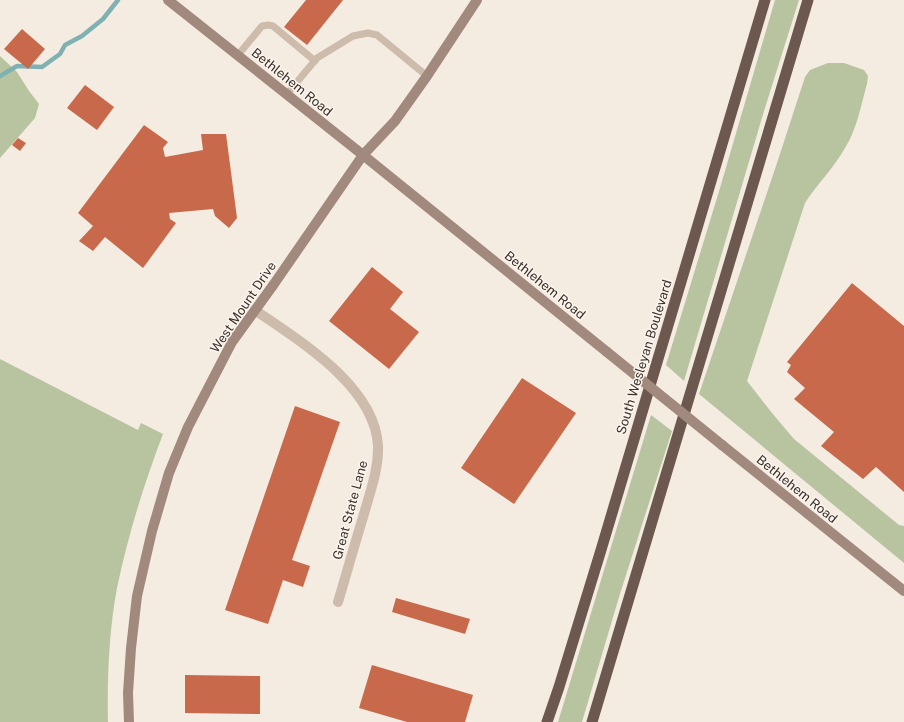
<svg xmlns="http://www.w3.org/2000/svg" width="904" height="722" font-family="'Public Sans',sans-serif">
	<rect width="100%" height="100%" fill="#f4ebe1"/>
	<g fill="#b8c4a0">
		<path d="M775,0H799L764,111L684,381L666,365L720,188Z"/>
		<path d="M0,56L17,72L29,91L39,104L35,118L0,158Z"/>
		<path d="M828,63H844L864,70L868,76L867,84C861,105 857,129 845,148C834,168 817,184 805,203L747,381L772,413L794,439L899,525L904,526V563L699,394L777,163L805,77L810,70Z"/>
		<path d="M0,359L138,430L141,423L163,434C144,484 128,535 117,588C109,630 107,680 108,722H0Z"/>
		<path d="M651,415L672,431L619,597L582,722H558Z"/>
	</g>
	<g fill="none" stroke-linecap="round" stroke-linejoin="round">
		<path stroke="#7fb0b2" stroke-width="4.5" d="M0,76L17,66L42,67L60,54L65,45L82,36L103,19L118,0"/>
	</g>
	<g fill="#c8694b">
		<path d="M306,0H343L307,45L284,27Z"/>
		<path d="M22,29L45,49L28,69L4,49Z"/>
		<path d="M85,85L114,107L97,130L67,108Z"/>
		<path d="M144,125L168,142L163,148L165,157L203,150L201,134H226L237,218L229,228L215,216L213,209L169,213L170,219L176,223L143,268L105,237L93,251L79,241L93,226L78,213Z"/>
		<path d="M18,138L26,143L20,151L12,145Z"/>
		<path d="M372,267L403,292L390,309L419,332L389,369L329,321Z"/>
		<path d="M852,283L904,326V492L876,467L863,479L821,446L834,432L794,399L805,388L787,372L791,365L787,362Z"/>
		<path d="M522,378L576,413L514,504L461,468Z"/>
		<path d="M295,406L340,422L292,560L310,566L303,587L283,580L268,624L225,610Z"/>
		<path d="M396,598L470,619L465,634L392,612Z"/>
		<path d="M372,665L473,695L465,722H407L359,708Z"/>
		<path d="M185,675L260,676V714L185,713Z"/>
	</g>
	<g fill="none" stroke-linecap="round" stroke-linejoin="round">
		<g stroke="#cdbbac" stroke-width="7">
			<path d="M238,55L262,26L268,25L273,26L315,61"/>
			<path d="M287,94L317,58L353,36L368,33L377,35L427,76"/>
		</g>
		<path stroke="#cdbbac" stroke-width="10" d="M255,310C299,341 374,385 378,445C379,469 370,492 364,514C355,543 347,572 338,602"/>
		<g stroke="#a18a7d" stroke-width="10">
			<path d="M168,0L363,155L607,352"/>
			<path d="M722,445L904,591"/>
			<path d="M129,722L128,693L131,648L137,596L152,531L169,473L188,427L232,342L274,284L363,155L395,121L427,76L477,0"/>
		</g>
		<g stroke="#6c584f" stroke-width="11">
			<path d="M547,722L559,687L601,550L765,0"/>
			<path d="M592,722L808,0"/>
		</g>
		<path stroke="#a18a7d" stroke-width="10" d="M607,352L722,445"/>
	</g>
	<g text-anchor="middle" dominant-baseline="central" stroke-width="3" stroke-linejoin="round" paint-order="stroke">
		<g font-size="13" fill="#3b302b" stroke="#fbf5ee">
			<text transform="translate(292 82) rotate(39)">Bethlehem Road</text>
			<text transform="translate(545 285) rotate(39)">Bethlehem Road</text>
			<text transform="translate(243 307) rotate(-56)">West Mount Drive</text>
			<text transform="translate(644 357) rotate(-73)">South Wesleyan Boulevard</text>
			<text transform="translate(797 489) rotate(39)">Bethlehem Road</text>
			<text transform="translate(350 510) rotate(-75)">Great State Lane</text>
		</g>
	</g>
</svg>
